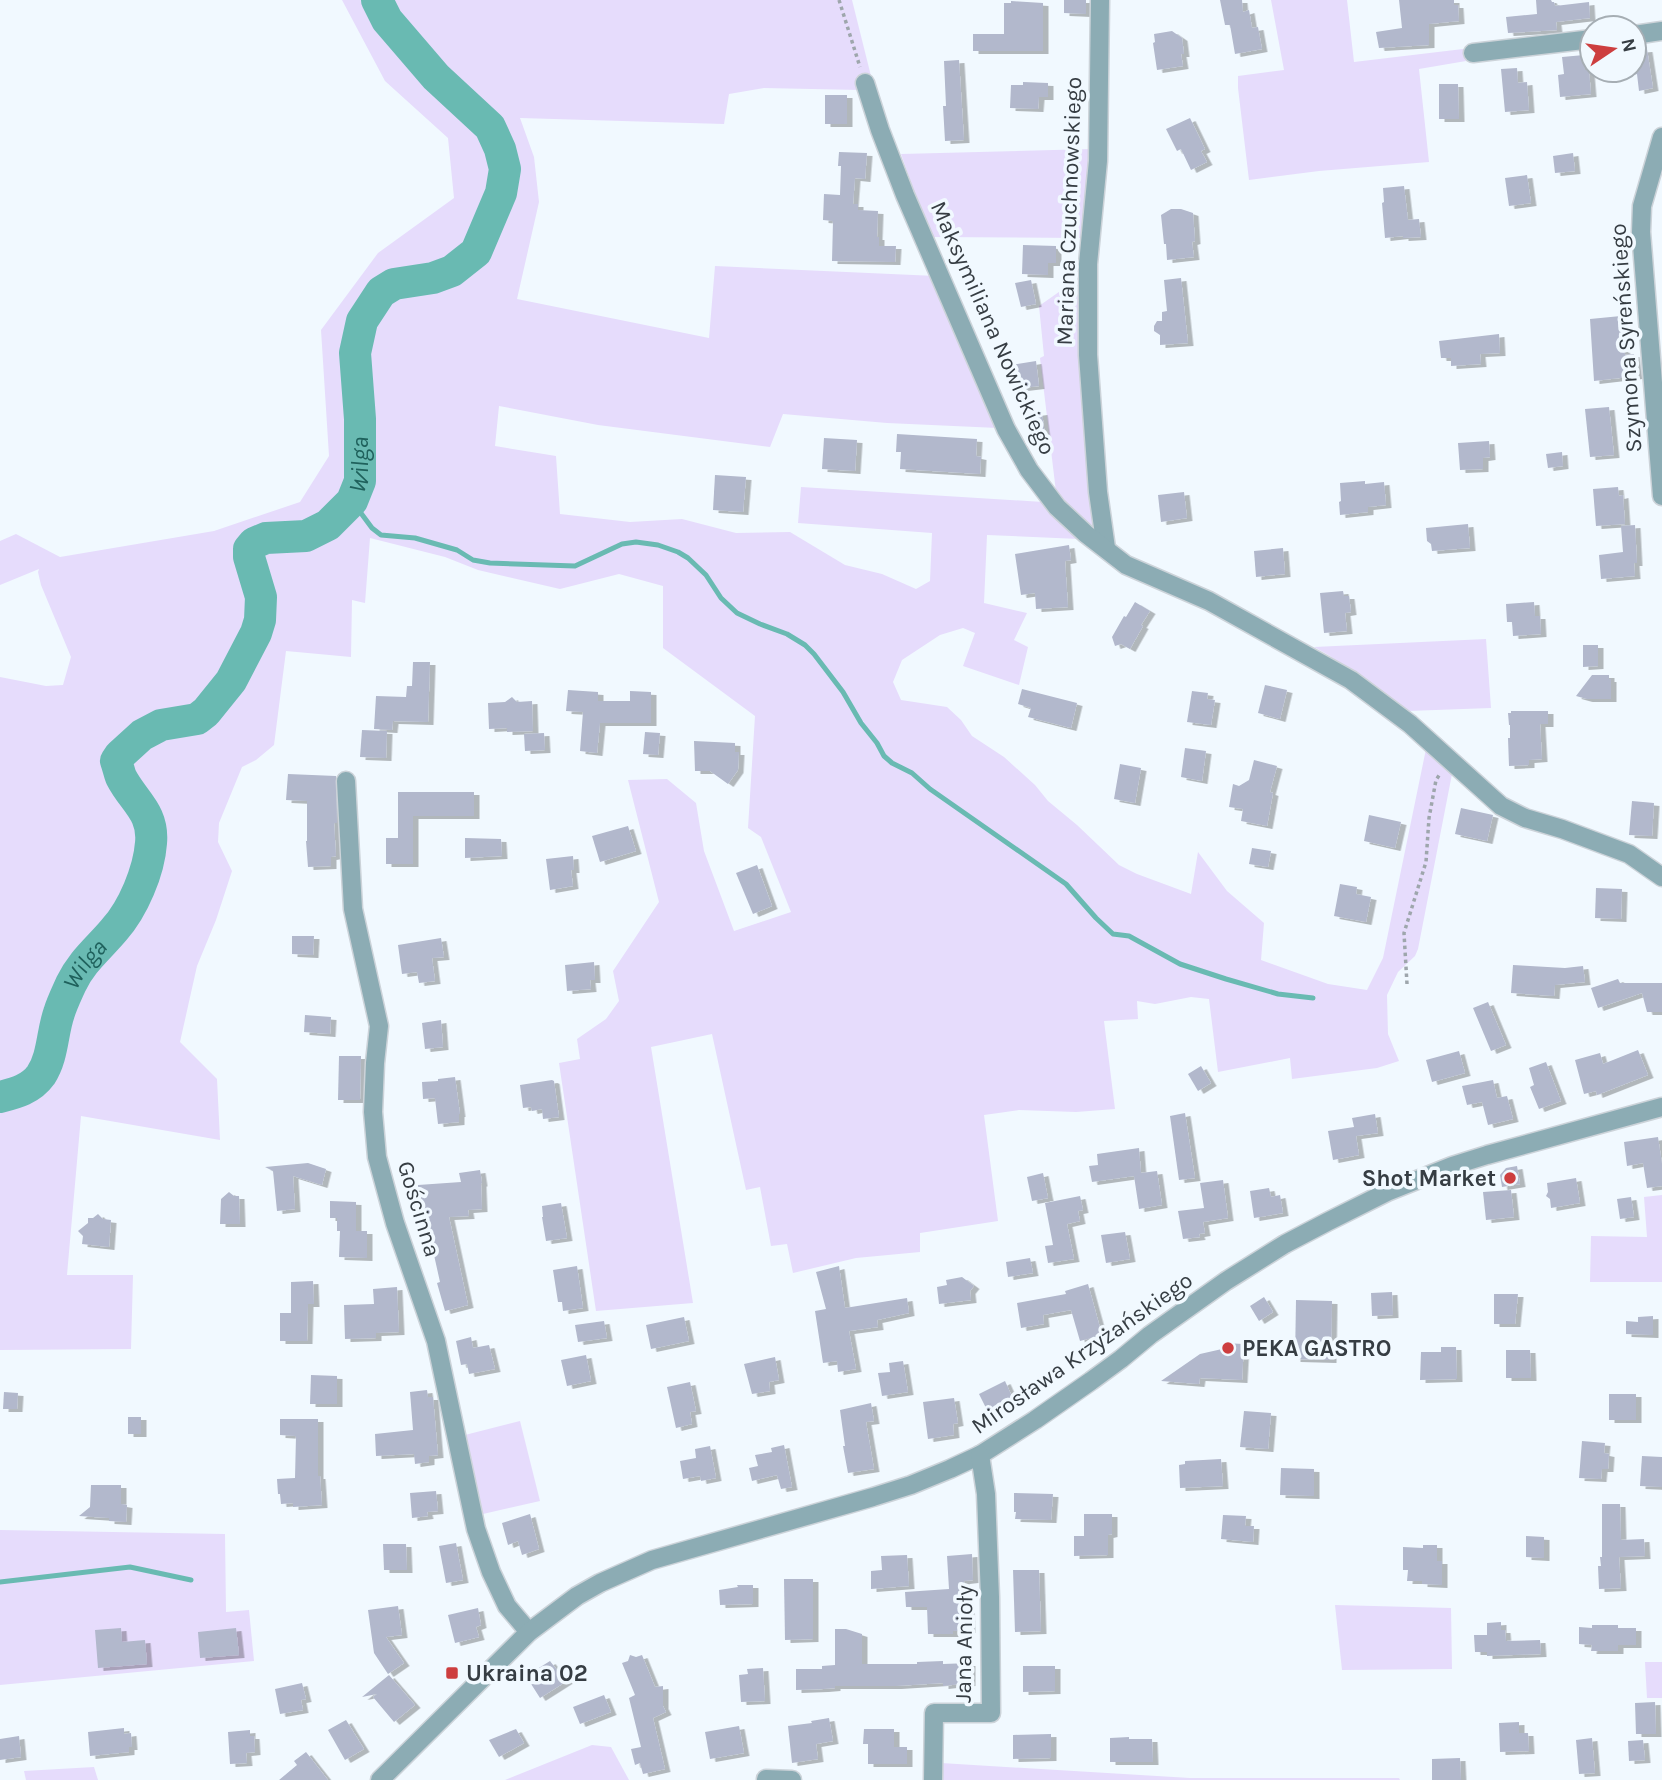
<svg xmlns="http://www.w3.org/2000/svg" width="1662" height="1780" font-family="Karla,sans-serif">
	<defs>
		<filter id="shadow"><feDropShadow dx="5.5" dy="3" stdDeviation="0" flood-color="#0004"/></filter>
	</defs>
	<rect width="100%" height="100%" fill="#f1f9ff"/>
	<g fill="#e6dcfc">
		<path d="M342,0H852L871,76L858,82L860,90L764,88L729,94L724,124L520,118L534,157L539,202L517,299L709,338L715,266L936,276L998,428L887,423L783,414L770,447L598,425L499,406L495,446L556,456L560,514L630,522L682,519L736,533L790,532L845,565L882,574L916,589L930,581L932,533L798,523L801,487L1043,502L1079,539L987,535L984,603L1027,613L1014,640L1028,647L1019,685L963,666L975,633L963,628L940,635L902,660L893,682L901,700L947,707L961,720L972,736L1004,757L1035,785L1048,801L1077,825L1119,865L1137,874L1191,894L1198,852L1227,891L1264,923L1261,960L1328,984L1367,990L1383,958L1426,749L1452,774L1418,949L1415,956L1398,972L1387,995L1388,1034L1399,1061L1377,1068L1292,1079L1290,1058L1218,1072L1209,999L1191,997L1155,1004L1137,1001L1138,1019L1104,1021L1115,1109L1076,1112L1019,1110L984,1115L998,1221L920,1233V1252L856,1258L793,1273L787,1244L771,1246L760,1187L746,1190L712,1034L651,1047L693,1303L596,1311L559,1063L580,1059L577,1039L606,1019L619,1001L613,971L659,902L628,780L667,779L696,803L704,851L734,931L791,912L761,837L748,828L755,716L663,648V586L619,574L560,589L478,570L445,557L370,538L365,603L352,600L351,657L286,651L274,745L256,760L242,767L219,823L218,842L232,871L216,920L197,966L180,1042L217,1079L220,1140L81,1116L67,1275H133L131,1349L0,1350V677L46,686L63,685L71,657L41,585L38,572L39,569L0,585V541L16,534L60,557L214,531L300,502L329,456L321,330L378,253L454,198L448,138L385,81Z"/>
		<path d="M1271,0H1347L1354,62L1463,49L1466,61L1419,69L1429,162L1319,171L1249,180L1238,88V76L1284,70Z"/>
		<path d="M1091,149L1082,238L930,237L901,154Z"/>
		<path d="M1076,280L1097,529L1094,534L1056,492L1040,358L1044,356L1039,306Z"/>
		<path d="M1486,639L1491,708L1408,711L1330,656L1314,647Z"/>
		<path d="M1662,1195V1282H1590L1591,1236L1647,1237L1644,1197Z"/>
		<path d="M520,1421L540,1501L483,1514L465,1435Z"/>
		<path d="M0,1530L225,1534L226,1612L249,1610L254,1661L0,1685Z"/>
		<path d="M1335,1605L1451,1608L1452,1669L1342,1670Z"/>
		<path d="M1645,1662H1662V1698H1647Z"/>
		<path d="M592,1745L611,1747L629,1780H505Z"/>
		<path d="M941,1763L1190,1778H1399L1400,1780H942Z"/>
		<path d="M94,1767L98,1780H26L24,1771Z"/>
	</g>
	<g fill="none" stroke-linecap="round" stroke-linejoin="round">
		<g stroke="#69bab2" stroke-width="5">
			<path d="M352,501L372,528L381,535L415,538L457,550L473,560L490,563L575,566L622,544L636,542L658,545L678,552L688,558L706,575L721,598L737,613L760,624L787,634L805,645L814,654L843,692L861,723L877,743L884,756L892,763L912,773L930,789L1066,884L1096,918L1113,934L1129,936L1180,964L1226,979L1278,994L1313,998"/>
			<path d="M0,1582L130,1567L191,1580"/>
		</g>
		<path stroke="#69bab2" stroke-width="32" id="s1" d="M0,1097C16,1093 31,1089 41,1075C53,1057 52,1033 59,1013C62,1003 67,993 71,984C82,961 98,949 114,930C133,909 149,871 151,843C154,812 133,801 121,777C119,772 118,766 116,761L120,755L142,735L161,725L197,719L206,712L231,681L256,633L260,620L261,597L249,557V549L254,543L266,538L306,536L328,525L352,501L360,481V419L355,353L362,321L381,292L394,284L433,278L452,271L476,252L501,193L505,169L500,149L490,127L436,77L387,20L377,0"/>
	</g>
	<g fill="#b2b8cc" filter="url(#shadow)">
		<path d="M1064,0H1086V14L1064,13Z"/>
		<path d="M1220,0H1242L1243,12L1249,10L1252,28L1258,27L1262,49L1235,54L1230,25H1225Z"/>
		<path d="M1399,0H1454V5H1458L1459,21L1429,24V45L1379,48L1376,32L1402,28Z"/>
		<path d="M1536,0H1551L1552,2H1554L1555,6L1589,2L1590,18L1556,22L1557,30L1508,33L1506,17L1537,14Z"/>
		<path d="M1011,1L1043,3V51H973V34H1004V3H1011Z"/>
		<path d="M1172,31L1182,38L1184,54H1181L1183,66L1157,70L1153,43L1155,42L1154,34Z"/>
		<path d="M1647,49L1653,88L1639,91L1637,74L1634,75V50Z"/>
		<path d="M1584,55L1585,70H1589L1591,94L1560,97L1558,75L1564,74L1562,57Z"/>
		<path d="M959,60L964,140L945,141L943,106H946L944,61Z"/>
		<path d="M1517,68L1518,83L1527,82L1529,110L1505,112L1501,69Z"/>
		<path d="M1023,82L1048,83V97H1039L1038,109L1010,108L1011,85H1023Z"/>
		<path d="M1439,84H1458L1459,119H1439Z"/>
		<rect x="825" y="95" width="22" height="29"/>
		<path d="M1190,118L1205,149L1201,151L1207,162L1191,170L1181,149L1177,151L1166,129Z"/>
		<path d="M839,152L867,153L865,179L855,178L853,204H858V210L878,211L877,237H879V246H896L895,262L832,261L833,221L823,220L824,194L840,195L841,166H838Z"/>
		<path d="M1573,153L1575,171L1555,173L1553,156Z"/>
		<path d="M1527,175L1531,203L1509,206L1505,178Z"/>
		<path d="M1404,186L1408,220L1419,219L1421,237L1403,238V236L1385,238L1382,203L1384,202L1383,188Z"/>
		<path d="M1171,209H1181L1193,213L1195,241L1192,242L1194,257L1167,260L1166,244H1164L1161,215Z"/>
		<path d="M1023,245L1056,246V263H1048V275L1022,274Z"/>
		<path d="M1181,278L1188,343L1160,345V335L1154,331V326L1157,321H1162V312L1167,311L1164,280Z"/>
		<path d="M1031,280L1036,304L1021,307L1015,283Z"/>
		<path d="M1621,316L1625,355L1634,354L1637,376L1594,381L1590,319Z"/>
		<path d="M1499,334L1500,353L1480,354L1481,364L1451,366V358H1441L1439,341Z"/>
		<path d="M1036,361L1039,386L1014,389L1011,365Z"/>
		<path d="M1609,407L1614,455L1590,457L1585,409Z"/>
		<path d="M1042,412L1045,436L1029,438L1027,414Z"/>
		<path d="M897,434L977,439L976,456L981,457L980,474L900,469L901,452H896Z"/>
		<path d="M824,438L857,440L855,471L822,469Z"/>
		<path d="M1489,441L1490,457L1483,458V469L1460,470L1458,443Z"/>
		<path d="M1562,452L1563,466L1548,468L1546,454Z"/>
		<path d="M715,475L746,477L743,512L713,510Z"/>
		<path d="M1365,481V484L1384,482L1386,505L1368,507V512L1340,515L1339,502L1341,501L1340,483Z"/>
		<path d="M1618,487L1619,496L1623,495L1625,524L1596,526L1593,489Z"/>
		<path d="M1184,492L1187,518L1161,522L1158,495Z"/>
		<path d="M1468,524L1470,548L1432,551L1431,544L1427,541L1426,528Z"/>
		<path d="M1635,525L1637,563H1634L1635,576L1601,579L1599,555L1623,552L1621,526Z"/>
		<path d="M1069,545L1071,560L1065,561L1068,607L1036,609L1035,593L1021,595L1015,554Z"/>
		<path d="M1283,548L1285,574L1256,577L1254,551Z"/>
		<path d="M1343,591L1344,596H1349L1351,612L1345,613L1347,631L1324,633L1320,593Z"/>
		<path d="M1135,602L1150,611L1141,625L1143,626L1130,649L1121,644L1115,646L1112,637L1124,616L1126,617Z"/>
		<path d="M1534,602L1535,616H1540L1541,634L1513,636L1512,622H1507L1506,604Z"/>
		<path d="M1583,645H1598V666L1583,667Z"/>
		<path d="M413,662H430L428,722L393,721L392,730L374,729L376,696L406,697L407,686H412Z"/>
		<path d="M1592,675H1609V679H1611V699H1587L1576,696Z"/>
		<path d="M1265,685L1287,690L1280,719L1258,713Z"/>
		<path d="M1022,689L1077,703L1071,728L1028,717L1031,708L1018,704Z"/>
		<path d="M568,690L598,692V701H630V691L651,692V723H600L597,753L580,751L583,712L566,711Z"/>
		<path d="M1192,691L1208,693L1207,699L1215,700L1211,725L1187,722Z"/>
		<path d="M512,697L517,702L532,701L533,731L507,732V728L489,729L488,703L505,702Z"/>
		<path d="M1511,711H1548V724H1540L1542,759L1529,760V765L1509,766L1508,738H1510V725H1509L1508,713H1511Z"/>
		<path d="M362,730L387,731L386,758L360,757Z"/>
		<path d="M645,732L660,733L658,755L643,754Z"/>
		<path d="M544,733L545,750L525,751L524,734Z"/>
		<path d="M694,741L735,743V752H739L738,770L728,784L710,771H695Z"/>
		<path d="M1185,748L1206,751L1202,781L1181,777Z"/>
		<path d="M1254,760L1277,766L1270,792L1273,793L1267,826L1241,821L1243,809L1229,807L1233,784L1239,786L1249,780Z"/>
		<path d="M1120,764L1141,768L1135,803L1114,799Z"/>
		<path d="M288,774L336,776L337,823H334L336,856L331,857V866L308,867L306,841H307V801L286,800Z"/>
		<path d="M398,792H474V816H413V864H386V838H398Z"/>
		<path d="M1632,801L1654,803L1652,836L1629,835Z"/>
		<path d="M1461,808L1493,815L1487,841L1455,834Z"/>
		<path d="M1369,815L1401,822L1395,848L1364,841Z"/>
		<path d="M628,826L636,851L600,862L592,836Z"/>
		<path d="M465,838L501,839L502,856L465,858Z"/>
		<path d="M1252,848L1271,851L1268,867L1249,864Z"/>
		<path d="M573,856L574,870H571L573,886L550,890L546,859Z"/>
		<path d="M757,865L772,906L753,914L736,873Z"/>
		<path d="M1340,884L1357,887L1356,894L1371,897L1366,922L1334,916Z"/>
		<path d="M1596,888L1622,889L1621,919L1595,918Z"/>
		<path d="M292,936H314L313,955L292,954Z"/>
		<path d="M441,938L444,957L432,958L435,981L419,983L417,972L402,974L398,945Z"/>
		<path d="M594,962L595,980H590L591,989L567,991L565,965Z"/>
		<path d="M1513,965L1565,968L1583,966L1585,982L1555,985L1554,996L1511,993Z"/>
		<path d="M1618,979L1620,983H1662V1012H1647L1642,993L1598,1008L1591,988Z"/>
		<path d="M1488,1002L1506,1045L1491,1051L1473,1008Z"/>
		<path d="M305,1015L331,1017L330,1034L304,1032Z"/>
		<path d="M441,1020L443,1047L425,1049L422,1023Z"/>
		<path d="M1638,1050L1648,1075L1597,1095L1596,1091L1584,1094L1575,1060L1600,1053L1603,1064Z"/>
		<path d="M1459,1051L1465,1073L1432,1082L1426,1060Z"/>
		<path d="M339,1056H361L360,1100H338Z"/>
		<path d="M1546,1062L1561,1101L1539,1109L1530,1087L1534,1085L1529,1068Z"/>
		<path d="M1201,1066L1211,1083L1198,1091L1188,1074Z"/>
		<path d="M455,1077L460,1114H459V1122L438,1124L435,1098L423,1099L422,1082L438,1081V1079Z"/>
		<path d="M552,1080L554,1081L559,1117L543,1119L542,1109L532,1111L531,1107L523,1108L520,1085Z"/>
		<path d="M1493,1080L1497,1098L1507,1096L1513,1119L1488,1125L1482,1102L1467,1105L1462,1086Z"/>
		<path d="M1185,1113L1195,1178L1179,1180L1170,1116Z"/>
		<path d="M1375,1114L1378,1133L1356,1136L1359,1155L1333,1160L1328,1131L1354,1127L1352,1118Z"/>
		<path d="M1658,1137L1662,1164V1186L1647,1188L1643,1163L1627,1166L1624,1142Z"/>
		<path d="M1139,1148L1141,1173L1157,1171L1162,1205L1139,1209L1134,1176L1092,1182L1089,1166L1098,1165L1097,1154Z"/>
		<path d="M308,1163L326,1169L322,1185L293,1176L295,1209L277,1211L273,1171L265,1167Z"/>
		<path d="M1517,1166L1520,1184L1502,1187L1500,1175L1506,1168Z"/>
		<path d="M480,1170L482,1183L481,1184L482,1209L468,1210L469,1216L449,1217L468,1305L445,1311L437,1283L440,1282L426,1219L420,1217L418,1185L461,1182L459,1173Z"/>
		<path d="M1043,1173L1048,1198L1032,1201L1027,1177Z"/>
		<path d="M1576,1178L1580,1203L1551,1208L1550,1199L1546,1196L1548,1192L1547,1183Z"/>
		<path d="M1223,1180L1228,1218L1203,1222L1205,1233L1199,1234L1200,1237L1183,1239L1178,1211L1204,1208L1200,1183Z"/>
		<path d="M1269,1188L1271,1197L1280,1195L1283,1213L1254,1218L1250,1191Z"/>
		<path d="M1511,1190L1514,1217L1486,1220L1483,1192Z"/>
		<path d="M229,1192L234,1196H239L240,1224H220L221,1199Z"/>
		<path d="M1080,1196L1083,1210L1078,1211L1080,1221L1067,1224L1074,1259L1048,1263L1045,1246L1053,1245L1045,1203Z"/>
		<path d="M1631,1197L1634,1217L1620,1219L1617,1199Z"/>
		<path d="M330,1201L356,1202V1231H367V1258L339,1257L340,1231H337V1218H330Z"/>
		<path d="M561,1203L567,1238L546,1241L542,1217H543L542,1206Z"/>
		<path d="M98,1214L103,1219L111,1220L109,1247L82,1244L83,1236L78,1231L88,1223V1218H93Z"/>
		<path d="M1125,1232L1130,1259L1106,1263L1101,1235Z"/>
		<path d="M1030,1258L1033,1273L1008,1277L1006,1262Z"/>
		<path d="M577,1266L583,1308L563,1311L562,1302H558L553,1270Z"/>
		<path d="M839,1266L845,1308L907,1298L909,1313L877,1320L878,1327L849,1331L856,1369L838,1372L837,1361L823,1363L815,1311L826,1309L816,1272Z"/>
		<path d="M962,1277L974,1286L970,1291L971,1300L939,1304L937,1287L947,1285L946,1280Z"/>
		<path d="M313,1281L314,1304H308L307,1341H280V1313H291V1282Z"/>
		<path d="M1088,1284L1102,1335L1080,1341L1071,1310L1043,1315L1044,1324L1021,1328L1017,1303L1066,1294L1065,1291Z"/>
		<path d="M397,1287L399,1332L376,1333V1338L345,1339L344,1305L374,1304L373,1289Z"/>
		<path d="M1392,1292L1393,1315L1372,1316L1371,1293Z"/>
		<path d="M1494,1294H1518L1515,1324H1494Z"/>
		<path d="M1264,1297L1273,1312L1259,1321L1250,1306Z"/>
		<path d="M1296,1300L1332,1301L1331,1360L1295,1359Z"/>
		<path d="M1653,1316V1335L1626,1334V1321L1638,1322V1317Z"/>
		<path d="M684,1317L689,1341L651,1349L646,1325Z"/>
		<path d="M604,1321L607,1338L578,1342L575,1325Z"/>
		<path d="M471,1337L473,1348L489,1345L495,1369L469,1374L467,1364L461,1365L456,1341Z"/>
		<path d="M1223,1343L1244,1344L1242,1380L1200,1378L1199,1384L1161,1381L1200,1354L1222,1349Z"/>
		<path d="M1441,1347H1456L1457,1379L1420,1380L1421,1352H1441Z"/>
		<path d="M1506,1350H1530L1531,1378H1506Z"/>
		<path d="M586,1355L591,1381L567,1386L561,1360Z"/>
		<path d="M775,1357L779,1380L769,1382L770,1391L752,1394L744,1364Z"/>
		<path d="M903,1361L908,1392L882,1396L878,1373L890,1372L889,1363Z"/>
		<path d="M311,1375L337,1376V1404H310Z"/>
		<path d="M1005,1381L1014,1401L989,1414L979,1394Z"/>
		<path d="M690,1382L696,1411L690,1412L692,1424L676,1428L667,1387Z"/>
		<path d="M427,1390L428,1397H433L438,1455L429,1456V1462L415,1464L414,1454L376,1456L375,1434L413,1430L410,1392Z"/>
		<path d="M4,1392L18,1393L17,1409H3Z"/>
		<rect x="1609" y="1394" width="27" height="26"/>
		<path d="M954,1398L958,1423L953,1424L954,1435L928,1439L923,1402Z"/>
		<path d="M871,1403L874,1421L866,1422L874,1469L848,1473L843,1446H845L840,1410Z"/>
		<path d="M1244,1411L1271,1413L1268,1449L1240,1447Z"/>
		<rect x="128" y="1417" width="13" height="17"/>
		<path d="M280,1419H318V1476H320L322,1505L293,1507V1503L281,1504L280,1494H278L277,1479L295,1478L296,1436L280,1435Z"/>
		<path d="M1582,1441L1605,1443L1604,1453L1609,1454L1608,1469H1602L1601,1479L1579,1478Z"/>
		<path d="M784,1445L792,1487L781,1489L777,1475L752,1481L749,1468L758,1466L755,1455L772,1452L771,1448Z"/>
		<path d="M710,1446L716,1478L701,1481L700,1476L683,1479L680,1461L696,1458L695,1449Z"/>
		<path d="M1642,1456L1662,1457V1487L1640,1486Z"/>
		<path d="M1221,1459L1223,1486L1180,1488L1179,1465L1185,1464V1461Z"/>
		<path d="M1281,1468L1314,1469V1496L1280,1495Z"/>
		<path d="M91,1485H121V1504L127,1505L126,1522L109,1521V1518L79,1516L90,1507Z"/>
		<path d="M436,1491L438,1511L427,1512L428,1516L412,1518L410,1493Z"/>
		<path d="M1014,1493L1053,1494L1051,1520L1015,1519L1016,1512H1014Z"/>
		<path d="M1602,1504H1620L1621,1540L1644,1539L1645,1556L1619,1557L1621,1588L1599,1589L1598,1566H1601L1600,1557H1602Z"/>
		<path d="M530,1514L539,1549L522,1555L518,1541L508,1545L502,1523Z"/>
		<path d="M1084,1514H1112V1534L1108,1535V1555L1074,1556V1536H1084Z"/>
		<path d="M1223,1515L1246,1516L1245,1526H1254L1253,1542L1221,1539Z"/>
		<path d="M1526,1536L1544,1537V1558L1526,1557Z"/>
		<path d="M456,1543L463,1580L446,1583L439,1546Z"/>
		<path d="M383,1544H406L407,1570H384Z"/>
		<path d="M1423,1545H1437V1561H1442V1585L1422,1584V1581H1407L1408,1570H1403V1547L1423,1548Z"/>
		<path d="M972,1554L973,1580L964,1581L965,1610H969L970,1630L953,1631V1634H928L927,1607H906L905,1592L949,1589L947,1556Z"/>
		<path d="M907,1555L909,1586L871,1589V1571L882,1570L881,1556Z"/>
		<path d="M1013,1570H1039L1041,1631L1015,1632Z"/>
		<path d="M784,1579H813V1639L785,1640Z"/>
		<path d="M737,1585H753V1604L720,1605L719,1590L738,1587Z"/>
		<path d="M398,1606L402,1635L386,1637L404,1663L388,1674L374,1653L368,1610Z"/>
		<path d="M478,1608L481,1625L476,1627L479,1637L455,1643L448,1615Z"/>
		<path d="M1501,1622V1630H1505L1506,1641L1540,1640L1541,1654L1487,1656V1652H1475L1474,1635H1487V1623Z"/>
		<path d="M1592,1625H1618V1628H1636V1645H1618V1651H1591L1592,1645L1579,1644V1627L1592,1628Z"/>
		<path d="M121,1628L122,1642L145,1640L147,1664L98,1668L95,1630Z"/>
		<path d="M236,1628L239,1655L200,1658L198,1632Z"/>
		<path d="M835,1629H846L862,1634V1664H917V1662L943,1661V1664L970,1663V1683L943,1686V1683L896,1686H835V1688L823,1689L796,1690V1669H822V1666L835,1665Z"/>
		<path d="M630,1655L636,1657L642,1655L655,1687L663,1686V1706L666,1712L653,1718L665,1769L643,1774L640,1763L635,1765L631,1749L641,1747L629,1698L635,1695L622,1663L628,1661Z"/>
		<path d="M550,1661L557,1670L562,1667L570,1679L540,1698L526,1676Z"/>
		<path d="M1023,1666H1055V1691L1023,1692Z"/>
		<path d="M763,1668L765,1701L741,1702L739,1675L748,1674L747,1669Z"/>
		<path d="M389,1675L415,1705L394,1722L373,1697L377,1694L362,1697Z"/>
		<path d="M302,1683L306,1699L301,1700L303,1710L280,1714L275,1689Z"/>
		<path d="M604,1695L611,1712L580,1724L573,1707Z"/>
		<path d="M1655,1702L1656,1734H1636L1635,1703Z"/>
		<path d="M829,1718L833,1741L816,1744L818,1759L792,1763L788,1726L812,1723L811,1721Z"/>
		<path d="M346,1720L364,1749L345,1760L328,1730Z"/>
		<path d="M1519,1722V1733H1528L1529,1751L1500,1752L1499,1723Z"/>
		<path d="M739,1726L744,1753L710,1759L705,1732Z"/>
		<path d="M124,1728V1734L131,1733L132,1747H129V1752L90,1756L88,1732Z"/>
		<path d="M516,1729L524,1743L499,1757L489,1740Z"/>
		<path d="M864,1729H894V1747H907V1764H868V1744H863Z"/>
		<path d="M250,1730V1736H254L255,1752L246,1753L247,1763L230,1764L228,1732Z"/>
		<path d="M1051,1734V1758L1013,1759V1735Z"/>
		<path d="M19,1736L21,1757L0,1760V1739Z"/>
		<path d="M1129,1737V1739H1152L1153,1762H1110V1738Z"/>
		<path d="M1592,1738L1595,1773L1579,1774L1576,1740Z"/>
		<path d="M1643,1740L1645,1760L1629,1761L1628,1741Z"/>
		<path d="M306,1752L328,1780H279L297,1765L294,1761Z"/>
		<path d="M1460,1758L1461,1780H1432V1759Z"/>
	</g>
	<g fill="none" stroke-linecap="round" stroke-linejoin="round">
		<g stroke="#ccd3d9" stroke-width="21">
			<g id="minor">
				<path d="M1100,0L1098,161L1088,264V355L1098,492L1106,548"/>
				<path d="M1634,35L1662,31"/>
				<path d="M1473,53L1592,39"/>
				<path d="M865,83L880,130L905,195L1006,429L1029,470L1057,507L1086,534L1126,565L1209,601L1351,680L1410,724L1501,806L1525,818L1562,829L1629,854L1662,877"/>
				<path d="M1662,137L1642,206L1641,232L1662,496"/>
				<path d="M346,781L353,909L379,1026L375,1063L373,1112L377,1157L395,1223L436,1341L476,1529L491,1572L507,1606L529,1632"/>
				<path d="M766,1779L792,1780"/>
				<path d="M380,1780L529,1632L577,1596L600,1583L652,1560L873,1497L911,1485L950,1469L980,1455L1035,1420L1091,1381L1121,1359L1150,1335L1226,1281L1285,1244L1327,1222L1387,1192L1452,1166L1487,1155L1662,1107"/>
				<path d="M933,1780L934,1713H991L990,1597L986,1494L980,1455"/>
			</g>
		</g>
		<g stroke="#9ea6ac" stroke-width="3.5" stroke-dasharray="3.5 3.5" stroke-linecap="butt">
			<path d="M839,0L860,67"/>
			<path d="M1407,984L1404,933L1426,862L1429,818L1436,780L1440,774"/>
		</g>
		<use href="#minor" stroke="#8cacb4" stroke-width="18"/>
	</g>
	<g fill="#cd3e3f" stroke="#f1f9ff" stroke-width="2.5">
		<circle cx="1510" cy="1178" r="7"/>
		<circle cx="1228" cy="1348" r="7"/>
		<rect x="445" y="1666" width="14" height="14" rx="3.5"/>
	</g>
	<g text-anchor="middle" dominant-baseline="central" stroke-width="7" stroke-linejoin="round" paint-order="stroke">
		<g font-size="23" fill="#363d43" stroke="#f1f9ff">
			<text transform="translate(1069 211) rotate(-88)">Mariana Czuchnowskiego</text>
			<text transform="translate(993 328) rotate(66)">Maksymiliana Nowickiego</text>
			<text transform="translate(1626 338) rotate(-94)">Szymona Syreńskiego</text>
			<text transform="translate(419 1209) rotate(73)">Gościnna</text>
			<text transform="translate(1082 1353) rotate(-35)">Mirosława Krzyżańskiego</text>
			<text transform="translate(964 1644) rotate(-89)">Jana Anioły</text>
		</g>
		<g font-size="23" font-weight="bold" fill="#363d43" stroke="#f1f9ff" text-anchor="start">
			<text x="1496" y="1178" text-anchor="end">Shot Market</text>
			<text x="1242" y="1348">PEKA GASTRO</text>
			<text x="466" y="1673">Ukraina 02</text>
		</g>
		<g font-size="24" font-style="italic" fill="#1f615c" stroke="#f1f9ff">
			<text stroke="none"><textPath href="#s1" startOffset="844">Wilga</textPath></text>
			<text stroke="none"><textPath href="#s1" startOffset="168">Wilga</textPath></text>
		</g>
	</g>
	<g transform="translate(1613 49) rotate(77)"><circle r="33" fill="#f1f9ff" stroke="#a6aeb4" stroke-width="2"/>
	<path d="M0-5L12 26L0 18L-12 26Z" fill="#cd3e3f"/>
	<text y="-10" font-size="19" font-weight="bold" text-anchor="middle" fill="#363d43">N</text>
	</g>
</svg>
